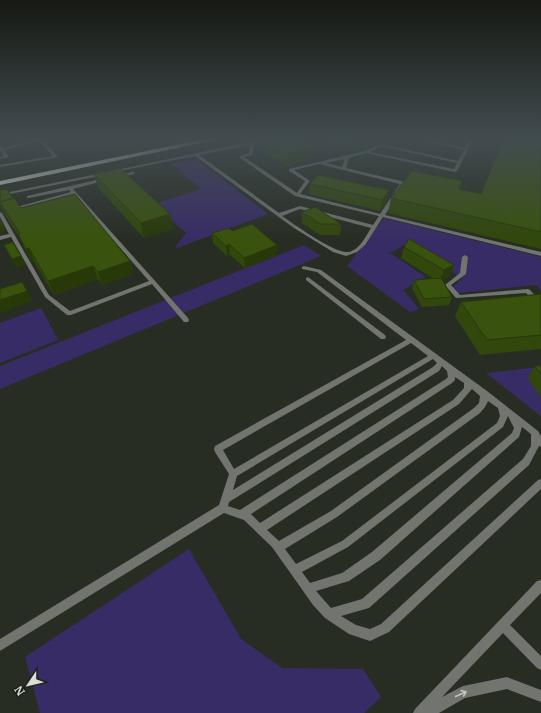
<svg xmlns="http://www.w3.org/2000/svg" width="541" height="713" font-family="Merriweather,serif">
	<rect width="100%" height="100%" fill="#282d23"/>
	<g fill="#382c66">
		<path d="M196,159L268,214L174,249L186,233L153,204L201,189L172,164Z"/>
		<path d="M384,218L541,257V291L536,285L458,293L453,287L462,278L404,245L390,253L426,277L403,290L419,309L410,312L347,266Z"/>
		<path d="M304,245L321,256L0,389V366Z"/>
		<path d="M41,308L58,340L0,363V323Z"/>
		<path d="M541,367V416L486,373Z"/>
		<path d="M189,549L241,639L282,668L363,669L381,697L364,713H40L25,657Z"/>
	</g>
	<g fill="none" stroke-linecap="round" stroke-linejoin="round">
		<g fill="#71746f" fill-rule="evenodd">
			<path d="M32,140H43L58,157L0,167V165L53,156L39,141L5,150L9,157L0,159V157L4,156L1,151H0V145L3,148Z"/>
			<path d="M259,140H269L254,144L252,155L244,157L297,193L305,181L289,171V169L365,151L381,144L458,161L464,150L419,140H429L465,148L469,140H473L457,171L455,172L366,153L349,158L346,168L405,182V183L385,215L541,252V256L383,217L365,245L357,252L346,256L333,252L294,228L195,156L114,172L112,171ZM250,145L249,153L240,156V158L295,196L379,216L373,225L300,206L279,213L199,155ZM381,146L457,163L454,169L370,152ZM345,159L342,167L326,163ZM319,164L400,184L380,214L300,194L310,181L294,170ZM300,209L371,228C366,236 359,251 348,252C335,254 294,224 282,216Z"/>
			<path d="M132,172H134V174L119,177L117,176Z"/>
			<path d="M102,173L104,174V175L0,196V194Z"/>
			<path d="M105,178L107,179V180L73,189L188,318L189,320L188,322H184L152,284L71,315H67L45,297L11,237L0,240V236L9,234L0,217V212L2,213L49,295L70,311L149,281L73,194L12,210L10,209L71,192L69,190L29,198H27V196Z"/>
			<path d="M465,255L468,257L466,274L451,285L460,295L528,289L530,290L541,302V308L539,307L526,293L456,298L445,285L460,273L462,257Z"/>
			<path d="M304,266L321,270L487,391L538,431L541,436V447L539,446L529,465L369,608L341,616L356,625L370,629L381,624L538,480L541,479V489L389,632L370,641L349,634L325,618L313,605L272,547L244,520L224,513L0,651V639L219,505L229,474L215,452L214,449L215,446L406,340L317,272L302,269V267ZM411,343L428,356L234,469L223,450ZM433,359L437,363L433,367L233,490L237,476ZM442,366L447,371L448,377L446,379L240,510L228,506L229,502L439,371ZM455,377L464,383V388L453,400L260,523L251,514L452,383L455,380ZM472,389L480,396L479,403L474,408L331,511L279,541L267,530L459,404ZM488,401L498,408L500,416L497,423L342,541L296,564L285,549L337,517L480,413L485,407ZM508,416L514,428L512,433L372,552L342,573L310,583L302,572L348,547L503,427ZM522,427L531,434V446L523,459L362,599L331,608L316,591L349,581L380,560L519,437Z"/>
			<path d="M308,277L385,335L386,337L385,339H381L306,280V278Z"/>
			<path d="M541,580V593L510,625L541,656V670L537,668L503,633L442,697L463,686L507,677L541,690V702L507,689L465,698L439,713H413L415,709L537,581Z"/>
		</g>
		<path fill="#d4dacd" fill-rule="evenodd" d="M200,140H215L0,185V181Z"/>
	</g>
	<g fill="#31470b">
		<path d="M325,140H377L376,143L346,151Z"/>
		<path d="M541,140V249L388,213L391,198L462,181L460,190L481,194Z"/>
		<path d="M266,144L314,157L287,166L266,154Z"/>
		<path d="M94,174L170,214L173,229L144,238L98,188Z"/>
		<path d="M310,184L387,201L380,211L309,194Z"/>
		<path d="M0,190L13,199L21,208L130,261L133,274L102,285L98,279L54,295L34,261L32,262L24,247L18,235L5,215L3,210H0Z"/>
		<path d="M302,212L341,224L340,235H320L302,223Z"/>
		<path d="M232,231L277,245V255L245,268L230,255L227,256L213,243L212,233Z"/>
		<path d="M4,245L21,256L25,264L16,267Z"/>
		<path d="M404,247L454,265L450,276L443,280L452,297L449,305L422,307L412,288L414,280L434,279L401,258Z"/>
		<path d="M541,294V349L480,355L455,316L461,302Z"/>
		<path d="M535,366H541V398L528,378Z"/>
	</g>
	<g fill="#283909">
		<path d="M351,140H377L376,143L346,151L347,142Z"/>
		<path d="M314,147V157L287,166V155Z"/>
		<path d="M389,190L387,201L380,211L382,200Z"/>
		<path d="M0,203L3,210H0Z"/>
		<path d="M170,214L173,229L144,238L141,223Z"/>
		<path d="M2,224L6,231L0,233V225Z"/>
		<path d="M229,244L230,255L227,256L226,246Z"/>
		<path d="M277,245V255L245,268L244,258Z"/>
		<path d="M29,248L34,261L32,262L26,249Z"/>
		<path d="M21,256L25,264L16,267L12,259Z"/>
		<path d="M130,261L133,274L102,285L98,272Z"/>
		<path d="M454,265L450,276L440,282L444,270Z"/>
		<path d="M93,266L98,279L54,295L48,281Z"/>
		<path d="M27,291L32,301L0,313V300Z"/>
	</g>
	<g fill="#39520d" stroke="#283909">
		<path d="M277,140H301L314,147L287,155L266,144Z"/>
		<path d="M503,140H541V232L391,198L412,171L462,181L458,189L481,194Z"/>
		<path d="M120,168L170,214L141,223L94,174Z"/>
		<path d="M318,175L389,190L382,200L310,184Z"/>
		<path d="M7,189L13,198L0,202V190Z"/>
		<path d="M75,194L130,261L98,272L93,266L48,281L29,248L26,249L18,234H20L0,202L14,198L21,208Z"/>
		<path d="M315,207L341,224H321L302,212Z"/>
		<path d="M0,219L2,224L0,225Z"/>
		<path d="M252,224L277,245L244,258L229,244L226,246L212,233L229,228L232,231Z"/>
		<path d="M409,239L454,265L444,270L404,247Z"/>
		<path d="M13,242L21,256L12,259L4,245Z"/>
		<path d="M441,278L452,297L424,299L414,280Z"/>
		<path d="M22,282L27,291L0,300V289Z"/>
		<path d="M541,294V335L487,340L461,302Z"/>
		<path d="M535,366H541V374Z"/>
	</g>
	<defs><path id="oneway-shaft" d="M-6 0H5M1.5-3L5.5 0L1.5 3" fill="none" stroke-width="1.6" stroke-linecap="round" stroke-linejoin="round"/></defs>
	<use stroke="#c0c4be" href="#oneway-shaft" transform="translate(461 694) rotate(-24)"/>
	<linearGradient id="sky" x2="0" y2="1"><stop stop-color="#161913"/><stop offset="0.58" stop-color="#424c50"/><stop offset="1" stop-color="#424c50" stop-opacity="0"/></linearGradient>
	<rect width="541" height="240" fill="url(#sky)"/>
	<g transform="translate(28 685) rotate(235)" stroke="#1f231a" stroke-width="3" paint-order="stroke">
	<path d="M0-3L7 15L0 10L-7 15Z" fill="#dbded8"/>
	<text y="-6" font-size="11" font-weight="bold" text-anchor="middle" fill="#dbded8">N</text>
	</g>
</svg>
